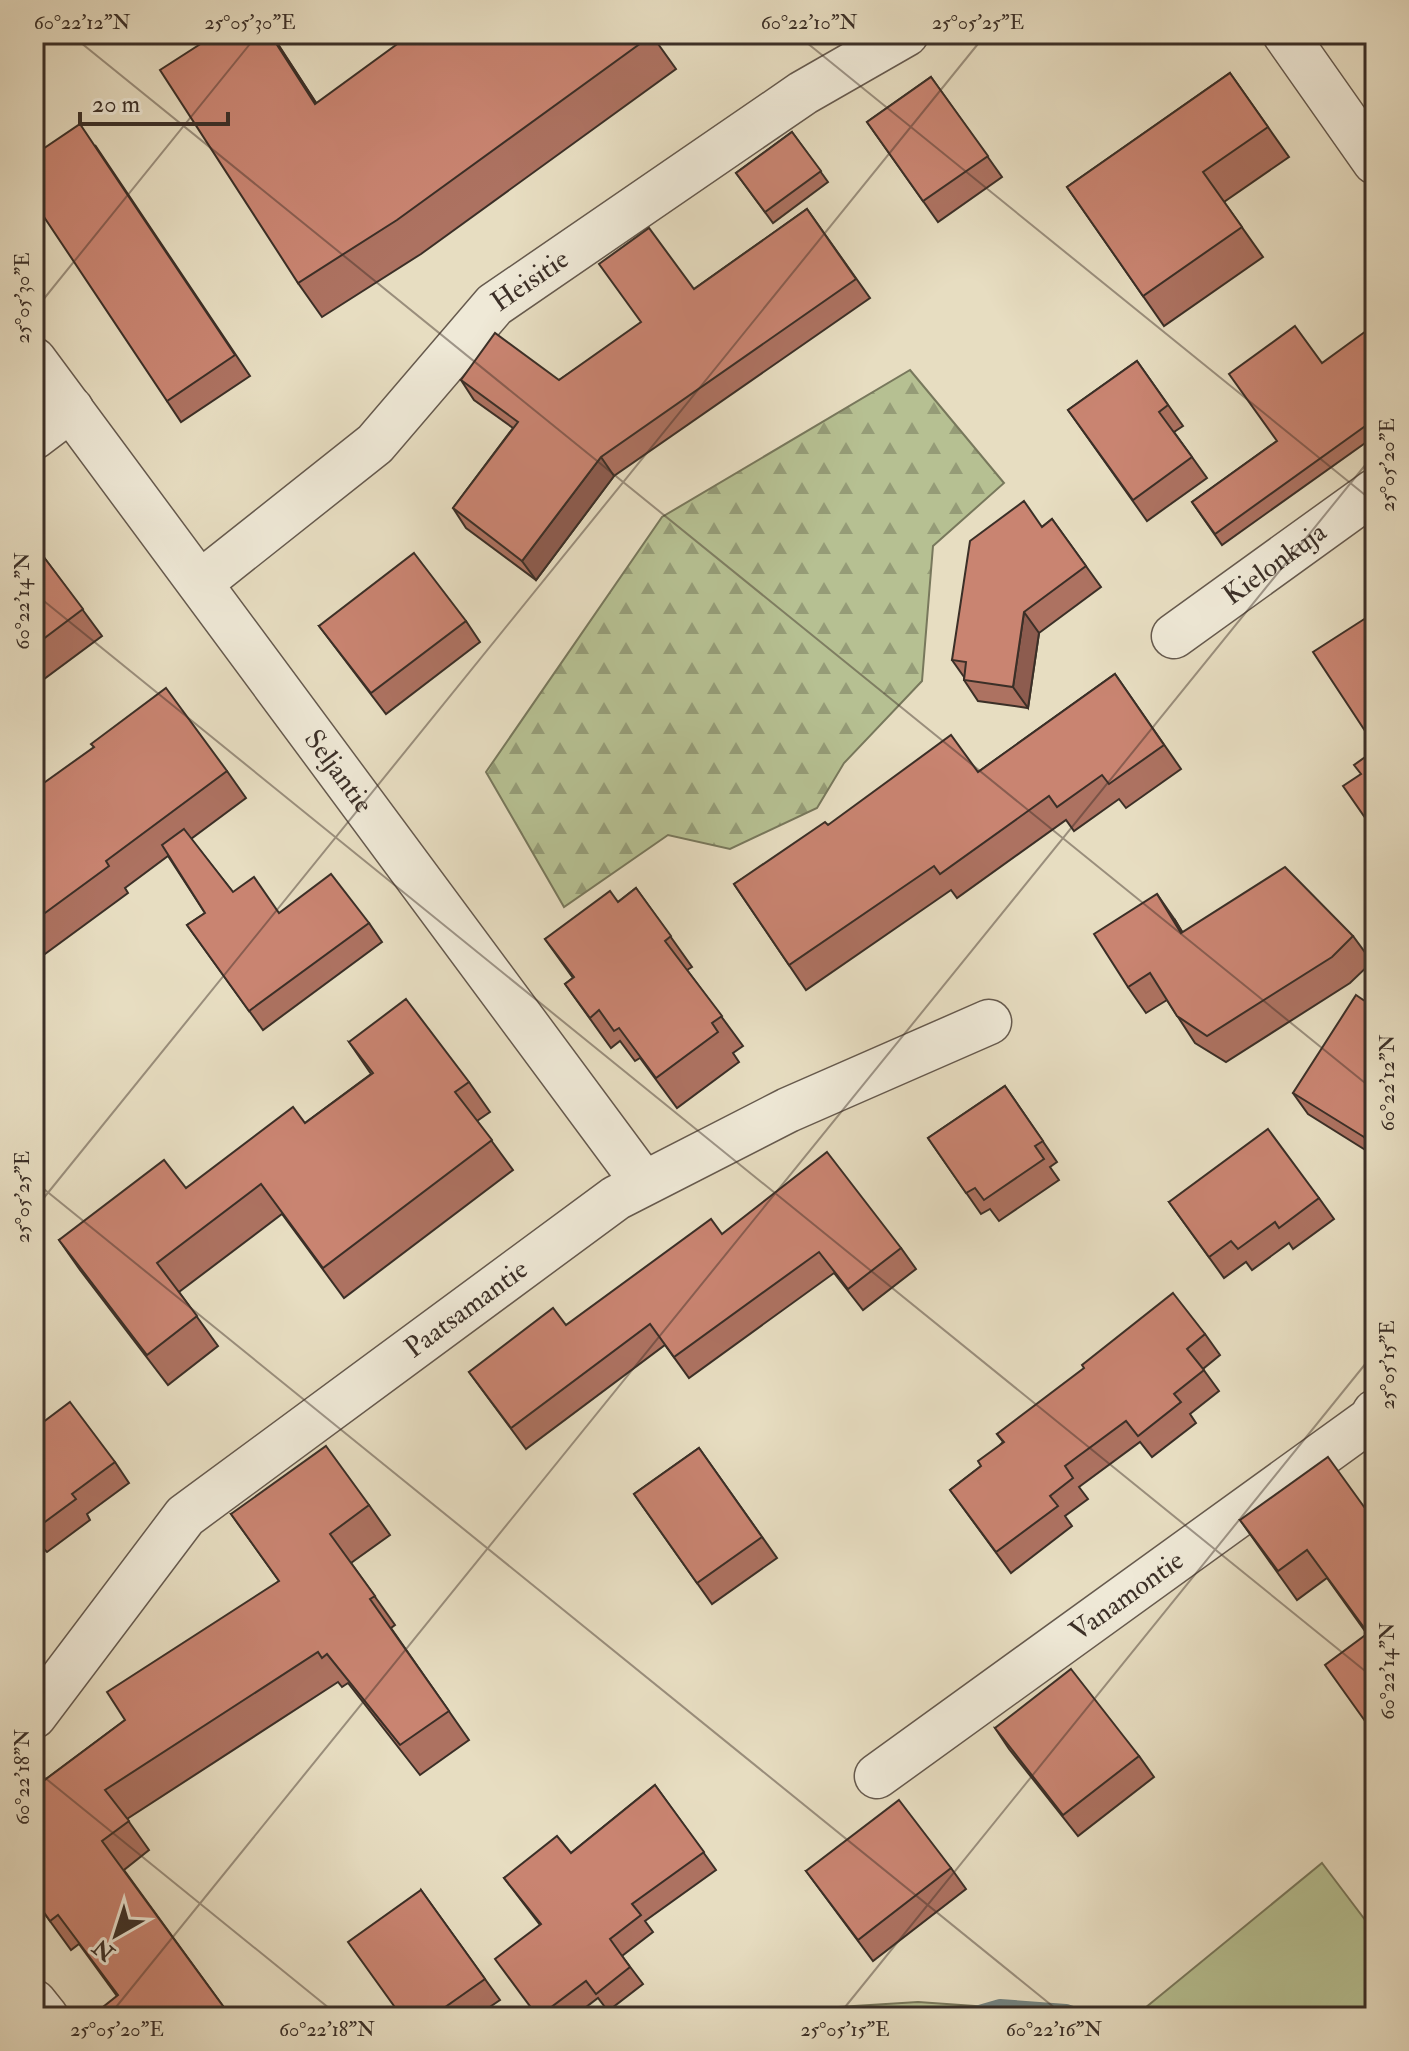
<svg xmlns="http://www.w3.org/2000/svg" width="1409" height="2051" font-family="'IM FELL Double Pica',serif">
	<defs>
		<pattern id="forest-firs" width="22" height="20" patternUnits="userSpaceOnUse" patternTransform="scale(2)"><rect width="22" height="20" fill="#b6c092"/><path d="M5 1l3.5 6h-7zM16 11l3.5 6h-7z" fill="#959c77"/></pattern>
	</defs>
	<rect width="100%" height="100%" fill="#e7ddc1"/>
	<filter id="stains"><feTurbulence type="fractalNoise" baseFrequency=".0025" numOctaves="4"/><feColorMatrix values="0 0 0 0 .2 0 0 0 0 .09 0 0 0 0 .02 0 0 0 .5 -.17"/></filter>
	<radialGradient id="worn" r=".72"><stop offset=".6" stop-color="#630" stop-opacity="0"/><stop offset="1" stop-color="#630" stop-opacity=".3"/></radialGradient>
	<path fill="url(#forest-firs)" stroke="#78785c" stroke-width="2" d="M910,370L1004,483L933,546L922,681L844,763L817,808L730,849L668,835L564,907L486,772L662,517Z"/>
	<path fill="#b6c092" stroke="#78785c" stroke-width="2" d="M1322,1863L1375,1933V2017H737L744,2013L918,2002L1134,2017Z"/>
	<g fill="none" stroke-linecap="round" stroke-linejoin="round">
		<path stroke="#73827f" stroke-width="14" d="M962,2017L1000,2006L1066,2011L1084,2017"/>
		<g stroke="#665a4e" stroke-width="47">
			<g id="minor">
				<path d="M1285,34L1375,162"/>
				<path id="s1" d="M34,360L643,1182"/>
				<path d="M34,437L71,409"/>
				<path id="s2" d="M200,583L375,444L494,305L803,93L906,34"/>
				<path id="s3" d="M1174,636L1375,491"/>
				<path id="s4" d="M34,1716L185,1516L616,1198L788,1110L989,1022"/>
				<path id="s5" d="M877,1776L1371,1419L1375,1412"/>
				<path d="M34,2002L46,2017"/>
			</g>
		</g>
		<use href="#minor" stroke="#efe9d7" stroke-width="44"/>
	</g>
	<g fill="#ad7261" stroke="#3b2f27" stroke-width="2">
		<path d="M216,34H271L316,103L651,34L676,69L421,254L322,317L298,283Z"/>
		<path d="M1230,73L1289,157L1224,202L1263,257L1164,326L1067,187Z"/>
		<path d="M931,77L1002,177L938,222L867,122Z"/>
		<path d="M792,132L828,182L773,223L736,173Z"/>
		<path d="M95,145L250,376L181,422L167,401Z"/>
		<path d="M807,209L870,298L614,476L536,580L466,528L453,508L513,428L474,400L461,380H559L694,289Z"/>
		<path d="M1375,342V436L1222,545L1192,502L1277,441L1322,363Z"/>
		<path d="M1137,361L1183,426L1174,432L1207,478L1147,521L1068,410Z"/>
		<path d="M1052,519L1101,587L1039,633L1028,708L978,701L964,680V677L952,660L1042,527Z"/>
		<path d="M34,544L102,636L40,682L37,678L34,680Z"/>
		<path d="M466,621L480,642L386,714L319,626Z"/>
		<path d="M1115,674L1181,769L1126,808L1119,799L1074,831L1066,820L957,898L951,890L806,990L734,884L828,825L978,772Z"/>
		<path d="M227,771L246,798L191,839L233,892L279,913L369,923L382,942L263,1030L187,925L205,913L168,856L125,888L128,893L34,962V790Z"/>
		<path d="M636,888L692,967L687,970L743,1046L733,1053L739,1062L677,1108L640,1058L635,1061L620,1041L611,1048L565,984L573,978L545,939L618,902Z"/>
		<path d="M1175,920L1182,932L1353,936L1372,962L1350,983L1226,1062L1195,1043L1167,1000L1146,1013L1128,987Z"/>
		<path d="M1375,1008V1156L1308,1114L1293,1093Z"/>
		<path d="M349,1042L469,1082L490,1112L477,1121L513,1170L344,1298L282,1214L179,1292L218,1346L168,1385L80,1270L59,1240L186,1188L305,1123L371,1074Z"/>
		<path d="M1005,1086L1057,1162L1050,1167L1059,1180L999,1221L990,1209L981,1214L928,1138Z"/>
		<path d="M1319,1198L1334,1219L1293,1249L1289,1243L1252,1270L1246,1262L1224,1278L1169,1202Z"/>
		<path d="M722,1234L901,1248L916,1269L863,1310L834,1273L689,1378L665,1345L526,1449L469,1372L566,1325Z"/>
		<path d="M1205,1334L1220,1355L1203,1369L1219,1391L1190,1414L1196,1423L1152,1457L1140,1442L1079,1487L1088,1499L1065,1516L1072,1526L1011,1573L950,1490L981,1466L1003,1442L997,1434Z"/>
		<path d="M34,1429L115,1462L129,1483L87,1514L90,1520L47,1552L43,1548L34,1554Z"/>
		<path d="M699,1448L777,1558L712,1604L634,1494Z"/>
		<path d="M369,1505L390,1535L351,1563L395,1625L391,1628L469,1740L420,1775L348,1683L342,1687L338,1682L127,1819L149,1850L124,1870L231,2017L117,1996L79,1944L71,1950L34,1899V1788L125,1720L279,1581L231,1514Z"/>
		<path d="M1240,1520L1375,1522L1367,1634L1327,1578L1297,1600Z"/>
		<path d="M995,1728L1139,1756L1154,1777L1078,1836L1009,1749Z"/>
		<path d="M655,1785L716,1870L645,1921L653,1932L622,1956L643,1984L608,2011L598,1998L573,2017H537L540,1925L504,1878L571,1853Z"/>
		<path d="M951,1868L966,1889L873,1961L806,1871Z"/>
		<path d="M421,1890L500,2000L475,2017H402Z"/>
	</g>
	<g fill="#8d5c4f" stroke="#3b2f27" stroke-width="2">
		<path d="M270,34H271L278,44L339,138L315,104Z"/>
		<path d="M601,457L614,476L536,580L522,561Z"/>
		<path d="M1024,612L1039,633L1028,708L1013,687Z"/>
		<path d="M1157,894L1175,920L1199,959L1181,933Z"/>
		<path d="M1375,1120V1153L1364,1137Z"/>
	</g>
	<g fill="#c98471" stroke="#3b2f27" stroke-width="2">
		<path d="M216,34H270L315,104L411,34L652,35L397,220L298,283L160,70Z"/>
		<path d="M1230,73L1268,127L1203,172L1242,227L1143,296L1067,187Z"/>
		<path d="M931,77L988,156L923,201L867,122Z"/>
		<path d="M80,124L235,355L167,401L34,202V155Z"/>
		<path d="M792,132L821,171L765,212L736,173Z"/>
		<path d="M807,209L856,279L601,457L522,561L453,508L518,422L461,380L495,333L559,380L641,322L599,264L649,228L694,289Z"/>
		<path d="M1295,326L1322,363L1366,331L1375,342V419L1215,534L1192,502L1277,441L1229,374Z"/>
		<path d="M1137,361L1168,405L1159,412L1192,457L1133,500L1068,410Z"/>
		<path d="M1024,501L1042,527L1052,519L1086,566L1024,612L1013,687L964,680L966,662L952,660L970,541Z"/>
		<path d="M34,544L83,609L34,646Z"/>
		<path d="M414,553L466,621L371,693L319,626Z"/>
		<path d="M1369,616L1375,624V746L1313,652Z"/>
		<path d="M1115,674L1164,745L1109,784L1102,775L1057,807L1049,796L940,874L934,866L789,965L734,884L825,822L828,825L951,735L978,772Z"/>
		<path d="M166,688L227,771L106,861L109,866L34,921V790L94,747L91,744Z"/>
		<path d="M1375,750V832L1343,786L1361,774L1354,765Z"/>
		<path d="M184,829L233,892L254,877L279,913L331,874L369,923L249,1011L187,925L205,913L162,845Z"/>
		<path d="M1285,867L1353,936L1332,957L1207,1036L1177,1016L1150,973L1128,987L1094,934L1157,894L1181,933Z"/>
		<path d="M636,888L671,936L665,941L722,1016L712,1023L718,1032L656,1078L619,1028L614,1031L599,1010L590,1018L565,984L574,977L545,939L610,891L618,902Z"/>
		<path d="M1356,995L1375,1008V1120L1364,1137L1293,1093Z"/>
		<path d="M406,999L469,1082L455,1092L492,1140L323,1268L261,1184L157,1263L197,1316L147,1355L59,1240L164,1160L186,1188L293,1107L305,1123L373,1073L349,1042Z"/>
		<path d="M1005,1086L1043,1141L1035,1146L1044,1159L984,1200L975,1188L966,1193L928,1138Z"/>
		<path d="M1268,1129L1319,1198L1279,1228L1275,1222L1238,1249L1231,1241L1209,1257L1169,1202Z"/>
		<path d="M827,1152L901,1248L848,1289L819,1252L674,1357L650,1324L511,1428L469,1372L553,1308L566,1325L711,1219L722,1234Z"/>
		<path d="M1173,1293L1205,1334L1187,1349L1204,1370L1174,1394L1181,1402L1138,1436L1126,1421L1065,1466L1073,1478L1050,1496L1058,1506L996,1552L950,1490L981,1466L978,1461L1004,1442L997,1434L1084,1368L1082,1365Z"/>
		<path d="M70,1402L115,1462L72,1494L76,1499L34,1530V1429Z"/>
		<path d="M326,1446L369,1505L330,1534L375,1596L370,1599L449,1711L400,1745L327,1654L322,1658L318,1652L105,1790L129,1821L102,1841L231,2017H111L103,2007L118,1995L58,1915L50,1921L34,1898V1788L125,1720L107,1692L279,1581L231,1514Z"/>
		<path d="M699,1448L762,1537L697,1583L634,1494Z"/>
		<path d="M1328,1457L1375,1522V1735L1325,1665L1368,1633L1307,1550L1278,1571L1240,1520Z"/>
		<path d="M1071,1669L1139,1756L1063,1815L995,1728Z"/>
		<path d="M655,1785L704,1852L632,1904L641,1915L610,1939L630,1967L596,1994L586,1981L538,2017L495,1959L541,1924L504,1878L557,1836L571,1853Z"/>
		<path d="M899,1800L951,1868L858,1940L806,1871Z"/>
		<path d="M421,1890L485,1979L431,2017H402L348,1942Z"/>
	</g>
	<path fill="none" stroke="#3b2f27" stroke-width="2" stroke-opacity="0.45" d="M70,34L1375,1091M796,34L1375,503M34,311L258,34M34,593L1375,1679M34,1181L1066,2017M34,1210L986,34M34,1769L340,2017M108,2017L1375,453M837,2017L1375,1352"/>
	<g text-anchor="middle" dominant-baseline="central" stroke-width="6" stroke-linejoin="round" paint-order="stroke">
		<g font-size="28" fill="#3b2f27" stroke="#efe9d7">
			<text stroke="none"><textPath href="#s2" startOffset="450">Heisitie</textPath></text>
			<text stroke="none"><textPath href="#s3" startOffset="124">Kielonkuja</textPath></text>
			<text stroke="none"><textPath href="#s1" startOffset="512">Seljantie</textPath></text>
			<text stroke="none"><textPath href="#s4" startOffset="600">Paatsamantie</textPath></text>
			<text stroke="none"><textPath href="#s5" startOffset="308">Vanamontie</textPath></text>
		</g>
	</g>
	<rect width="1409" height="2051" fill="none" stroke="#e7ddc1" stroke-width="88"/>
	<g transform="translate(116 1935) rotate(219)" stroke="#efe9d7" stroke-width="6" paint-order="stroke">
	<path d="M0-6L14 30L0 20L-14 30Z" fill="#3b2f27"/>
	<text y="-12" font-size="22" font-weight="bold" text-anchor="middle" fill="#3b2f27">N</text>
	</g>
	<path d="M80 112v12h148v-12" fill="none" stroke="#3b2f27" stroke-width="4"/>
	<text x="92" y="112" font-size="24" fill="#3b2f27" stroke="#efe9d7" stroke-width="6" paint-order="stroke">20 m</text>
	<rect x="44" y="44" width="1321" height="1963" fill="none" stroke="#3b2f27" stroke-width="3"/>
	<g font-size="20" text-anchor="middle" fill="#3b2f27">
		<text x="82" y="29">60°22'12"N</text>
		<text x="250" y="29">25°05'30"E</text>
		<text x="809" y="29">60°22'10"N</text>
		<text x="978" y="29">25°05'25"E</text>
		<text transform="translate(22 298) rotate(-90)" y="7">25°05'30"E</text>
		<text transform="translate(1387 465) rotate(-90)" y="7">25°05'20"E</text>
		<text transform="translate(22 601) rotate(-90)" y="7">60°22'14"N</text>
		<text transform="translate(1387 1083) rotate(-90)" y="7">60°22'12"N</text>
		<text transform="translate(22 1197) rotate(-90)" y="7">25°05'25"E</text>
		<text transform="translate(1387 1365) rotate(-90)" y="7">25°05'15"E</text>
		<text transform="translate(1387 1671) rotate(-90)" y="7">60°22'14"N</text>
		<text transform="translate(22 1777) rotate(-90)" y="7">60°22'18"N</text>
		<text x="117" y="2036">25°05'20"E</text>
		<text x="327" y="2036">60°22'18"N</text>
		<text x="845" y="2036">25°05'15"E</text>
		<text x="1054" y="2036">60°22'16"N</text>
	</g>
	<rect width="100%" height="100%" filter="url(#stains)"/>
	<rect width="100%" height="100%" fill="url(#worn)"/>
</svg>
